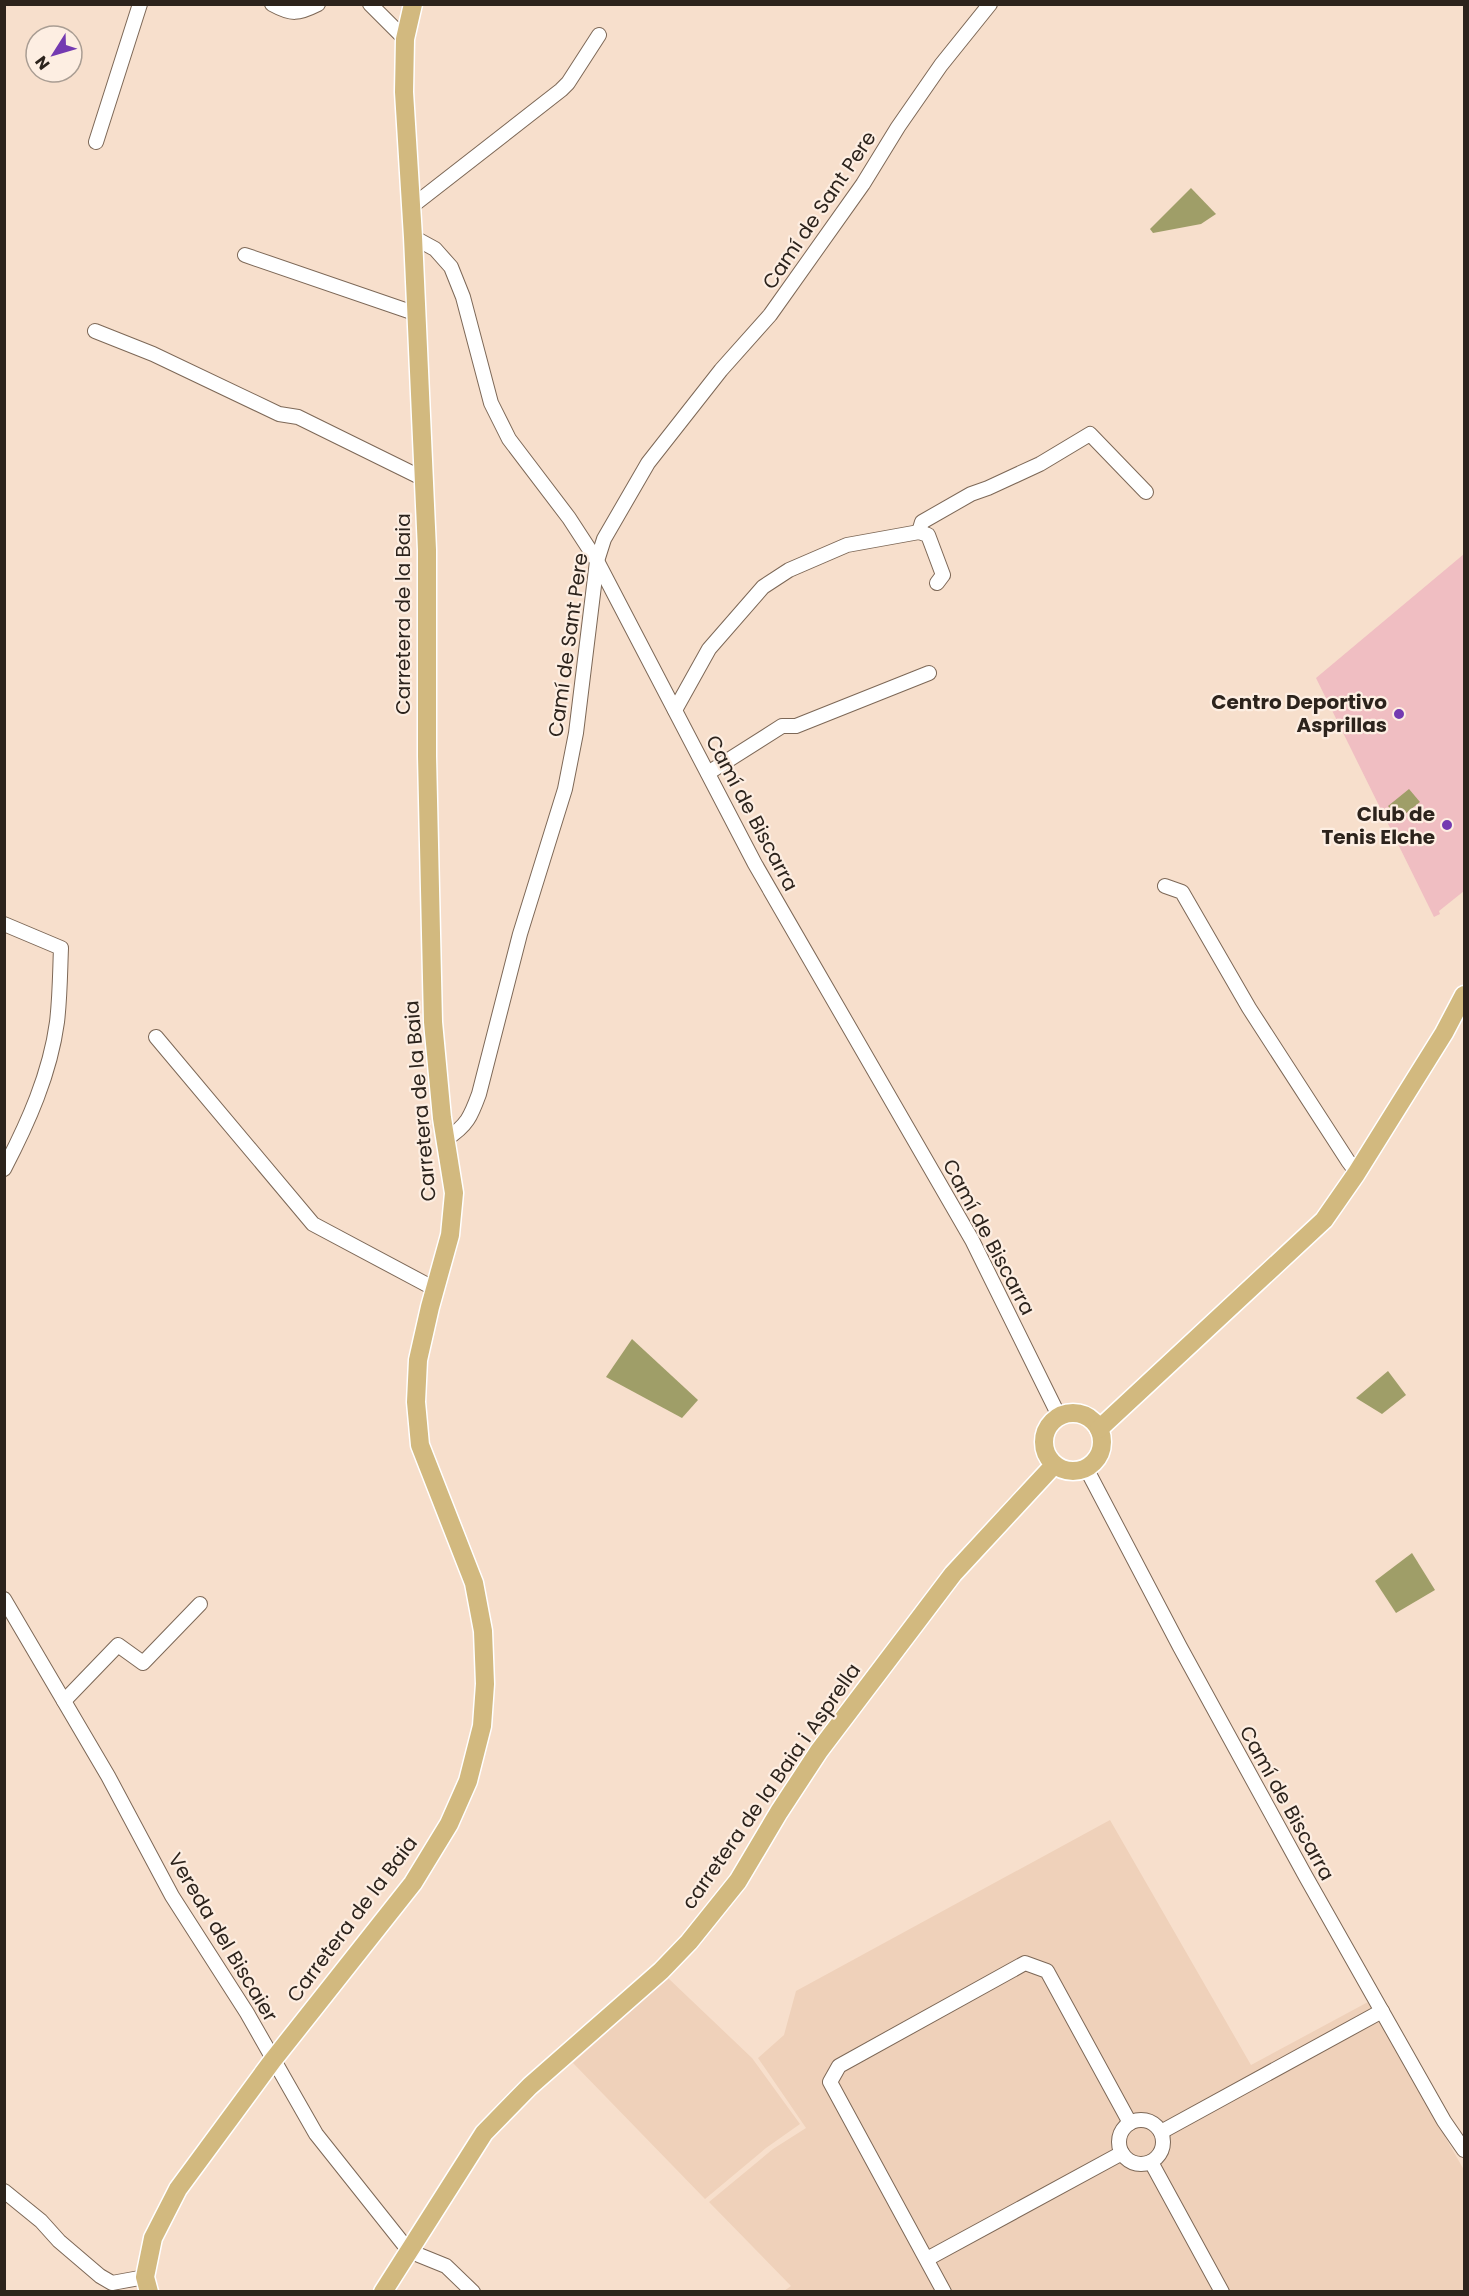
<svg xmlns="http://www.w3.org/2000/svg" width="1469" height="2296" font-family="Poppins,sans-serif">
	<rect width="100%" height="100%" fill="#f7dfcc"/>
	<g fill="#efd1ba">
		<path d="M1110,1820L1251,2065L1368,2002L1464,2170V2291H784L791,2286L709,2202L773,2149L806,2128L758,2058L784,2035L796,1991Z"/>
		<path d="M668,1978L752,2058L800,2124L766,2148L705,2199L573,2063Z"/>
	</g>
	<path fill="#f0bec2" d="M1464,554V891L1439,911L1440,914L1434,917L1316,678Z"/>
	<g fill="#9f9e68">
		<path d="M1191,188L1216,214L1201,224L1153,233L1150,229Z"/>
		<path d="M1409,789L1420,802L1399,819L1388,806Z"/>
		<path d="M632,1339L698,1400L682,1418L606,1377Z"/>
		<path d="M1388,1371L1406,1395L1382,1414L1356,1398Z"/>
		<path d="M1412,1553L1435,1590L1396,1613L1375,1581Z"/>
	</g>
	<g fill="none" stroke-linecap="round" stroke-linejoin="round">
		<g stroke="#7d6857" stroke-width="16">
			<g id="minor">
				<path d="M272,4C292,15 298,14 318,4"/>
				<path d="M370,4L405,39"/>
				<path d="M96,142L140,4"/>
				<path d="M411,207L561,90L568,83L599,35"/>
				<path d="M413,237L435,249L451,267L463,297L491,403L509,439L569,518L597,561L755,864L972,1240L1059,1416"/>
				<path d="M245,255L417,314"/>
				<path d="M95,331L153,354L279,414L298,417L424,479"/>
				<path d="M919,532L922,522L971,494L988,488L1040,464L1090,434L1146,492"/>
				<path d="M675,710L709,649L763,587L789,570L847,545L919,532L928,535L943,575L937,583"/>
				<path d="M708,773L782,726H796L929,673"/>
				<path d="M1165,886L1182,892L1249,1008L1348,1161L1357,1173"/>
				<path d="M4,924L61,948C60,972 60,997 57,1022C50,1074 28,1123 4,1169"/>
				<path d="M156,1037L313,1224L435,1289"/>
				<path d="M446,1139C467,1126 471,1116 479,1094L520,934L565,789L576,733L597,561L604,539L648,463L721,370L770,315L863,184L898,127L941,65L990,4"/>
				<path d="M1086,1468L1180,1647L1306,1877L1444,2121L1464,2150"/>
				<path d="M4,1599L108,1776L172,1896L247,2013L316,2134L409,2251L446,2266L473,2292"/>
				<path d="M64,1701L118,1645L143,1663L200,1604"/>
				<circle cx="1141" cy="2142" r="22"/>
				<path d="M1161,2132L1382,2011"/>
				<path d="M1151,2162L1222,2292"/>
				<path d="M4,2191L41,2221L59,2241L100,2276L112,2283L145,2277"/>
				<path d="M927,2259L1122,2153"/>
				<path d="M944,2292L830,2082L839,2066L1025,1963L1047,1971L1130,2123"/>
			</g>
		</g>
		<g stroke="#fff" stroke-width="21">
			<g id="major">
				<circle cx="1073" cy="1442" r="29"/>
				<path d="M1099,1429L1324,1220L1356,1174L1444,1033L1464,995"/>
				<path d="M149,2292L145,2277L153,2238L178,2189L273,2060L413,1883L449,1824L468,1781L482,1726L485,1684L483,1631L474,1583L420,1445L416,1402L418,1360L430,1307L450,1235L454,1193L442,1118L433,1022L427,756V550L413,237L404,92L405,39L413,4"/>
				<path d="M383,2292L484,2133L530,2086L661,1971L689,1942L738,1881L779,1812L819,1751L953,1574L1054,1465"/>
			</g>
		</g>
		<use href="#minor" stroke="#fff" stroke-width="14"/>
		<use href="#major" stroke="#d2b97f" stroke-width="18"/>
	</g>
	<g fill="#743ab1" stroke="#fdeee2" stroke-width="2">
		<circle cx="1399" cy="714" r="6"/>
		<circle cx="1447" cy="825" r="6"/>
	</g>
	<g text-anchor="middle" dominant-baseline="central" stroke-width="4.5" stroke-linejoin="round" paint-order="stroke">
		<g font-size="20" fill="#2c231c" stroke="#fdeee2">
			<text transform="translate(819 210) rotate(-56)">Camí de Sant Pere</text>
			<text transform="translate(403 614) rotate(-90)">Carretera de la Baia</text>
			<text transform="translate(568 645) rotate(-82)">Camí de Sant Pere</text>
			<text transform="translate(752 813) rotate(62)">Camí de Biscarra</text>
			<text transform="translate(420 1101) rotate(-95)">Carretera de la Baia</text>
			<text transform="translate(989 1237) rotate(62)">Camí de Biscarra</text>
			<text transform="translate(771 1786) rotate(-55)">carretera de la Baia i Asprella</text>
			<text transform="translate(1287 1803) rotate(61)">Camí de Biscarra</text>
			<text transform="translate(352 1919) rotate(-53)">Carretera de la Baia</text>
			<text transform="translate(223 1937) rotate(59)">Vereda del Biscaier</text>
		</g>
		<g font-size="20" font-weight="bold" fill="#2c231c" stroke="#fdeee2" text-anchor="end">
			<text x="1387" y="702">Centro Deportivo<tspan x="1387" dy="23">Asprillas</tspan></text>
			<text x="1435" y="814">Club de<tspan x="1435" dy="23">Tenis Elche</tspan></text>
		</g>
	</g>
	<rect width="1469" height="2296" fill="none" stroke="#2c231c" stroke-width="12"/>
	<g transform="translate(54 54) rotate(233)"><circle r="28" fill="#fdeee2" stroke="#a99d93" stroke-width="1.5"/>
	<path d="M0-4.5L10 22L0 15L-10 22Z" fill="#743ab1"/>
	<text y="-9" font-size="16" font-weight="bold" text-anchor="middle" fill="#2c231c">N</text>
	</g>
</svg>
